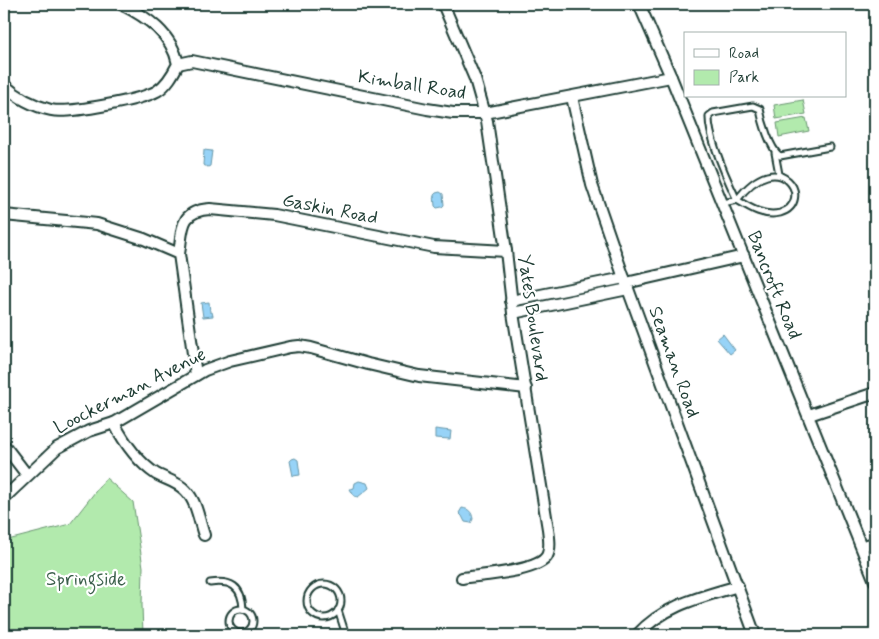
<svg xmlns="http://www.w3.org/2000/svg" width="879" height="639" font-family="Mynerve,sans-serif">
	<rect width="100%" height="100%" fill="#fff"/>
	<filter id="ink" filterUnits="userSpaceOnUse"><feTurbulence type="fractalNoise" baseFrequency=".02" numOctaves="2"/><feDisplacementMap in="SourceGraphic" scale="10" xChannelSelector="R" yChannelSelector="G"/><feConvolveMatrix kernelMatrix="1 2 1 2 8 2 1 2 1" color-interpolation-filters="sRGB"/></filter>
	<g filter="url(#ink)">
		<g fill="#b2eaad" stroke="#689470">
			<path d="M803,100L806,114L776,119L774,105Z"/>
			<path d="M806,118L809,131L779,137L777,123Z"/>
			<path d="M106,478L133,502L143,567L142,605L143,635H4V541L70,524Z"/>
		</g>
		<g fill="#97d3f7" stroke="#6797a9">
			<path d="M204,150L212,151L210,166L208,167L203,165Z"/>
			<path d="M440,192L443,194L444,205L442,207L437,208L435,206L434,195L436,193Z"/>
			<path d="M209,302L210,312H212L213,316L203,317L201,303Z"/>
			<path d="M723,334L735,350L730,354L717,339Z"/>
			<path d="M435,429L451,431L450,439L435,438Z"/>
			<path d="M295,458L298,460L300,475L293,476L290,461L292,459Z"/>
			<path d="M359,481L367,483L369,488L358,497L354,496L350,489L354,488L355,483Z"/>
			<path d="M462,508C469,509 472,512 473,519L471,523L465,522L462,516L459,513Z"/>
		</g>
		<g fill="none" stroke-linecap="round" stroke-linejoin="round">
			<g stroke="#1f3d34" stroke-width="9">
				<g id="service">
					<path d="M775,153L779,174"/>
					<path d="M723,203L737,200C750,208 764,217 780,213C816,202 780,142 737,200C727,179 708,138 709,116L713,113L753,106L760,109C762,121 770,149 780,156L830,147"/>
					<path d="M210,583C231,580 242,586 243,609"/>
					<circle cx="324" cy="601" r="17"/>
					<circle cx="241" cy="621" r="12"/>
					<path d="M338,610L346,635"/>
				</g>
			</g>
			<g stroke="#1f3d34" stroke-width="14">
				<g id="minor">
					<path d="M443,4L475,79L487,121L506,251L513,313L548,529C549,537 551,548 547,556C538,572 480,575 462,578"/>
					<path d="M639,4L671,77L875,581"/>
					<path d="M178,64L192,61L427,109L453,113H485L671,77"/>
					<path d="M4,85C17,97 34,106 51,110C69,114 141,100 157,91C167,85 173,74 178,64C172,34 147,17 121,4"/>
					<path d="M572,97L592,185L624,278L755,635"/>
					<path d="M4,215L97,224L144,239L179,254L196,375"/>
					<path d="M179,254C183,229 179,211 210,209L274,215L434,247L506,251"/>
					<path d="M626,283L744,256"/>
					<path d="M511,301L624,278"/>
					<path d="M513,313L628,289"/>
					<path d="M809,415L875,393"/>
					<path d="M114,423C124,442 138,462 156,474C167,480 178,482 186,491C197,502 199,521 204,535"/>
					<path d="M4,445L27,475"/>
					<path d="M4,498L57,448L89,431L114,423L205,370L230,361L290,347L299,346L311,348L368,364L419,376L526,388"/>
					<path d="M862,546L875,543"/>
					<path d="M637,635C664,605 701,597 738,586"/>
				</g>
			</g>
			<use href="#service" stroke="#fff" stroke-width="5"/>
			<use href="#minor" stroke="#fff" stroke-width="10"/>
		</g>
	</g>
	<g text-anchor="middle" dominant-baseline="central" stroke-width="4.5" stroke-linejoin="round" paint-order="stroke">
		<g font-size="19" fill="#1f3d34" stroke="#fff">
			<text transform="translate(412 85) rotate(9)">Kimball Road</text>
			<text transform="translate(330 209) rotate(11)">Gaskin Road</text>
			<text transform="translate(774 285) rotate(68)">Bancroft Road</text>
			<text transform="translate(533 318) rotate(82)">Yates Boulevard</text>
			<text transform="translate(674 362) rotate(70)">Seaman Road</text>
			<text transform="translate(130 391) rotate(-27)">Loockerman Avenue</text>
		</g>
		<g font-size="19" fill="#3c604c" stroke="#fff">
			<text x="86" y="579">Springside</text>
		</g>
	</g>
	<rect width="879" height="639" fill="none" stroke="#fff" stroke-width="20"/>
	<rect x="10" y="10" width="859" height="619" fill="none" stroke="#1f3d34" stroke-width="2" filter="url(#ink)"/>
	<rect x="684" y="32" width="162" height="65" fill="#ffffff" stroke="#a5b1ae"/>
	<rect x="694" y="49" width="25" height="8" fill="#ffffff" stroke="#a5b1ae"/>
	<text x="729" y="58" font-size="15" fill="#1f3d34">Road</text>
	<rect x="694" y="70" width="25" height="15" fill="#b2eaad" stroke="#a5b1ae"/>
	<text x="729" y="82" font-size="15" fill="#1f3d34">Park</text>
</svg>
